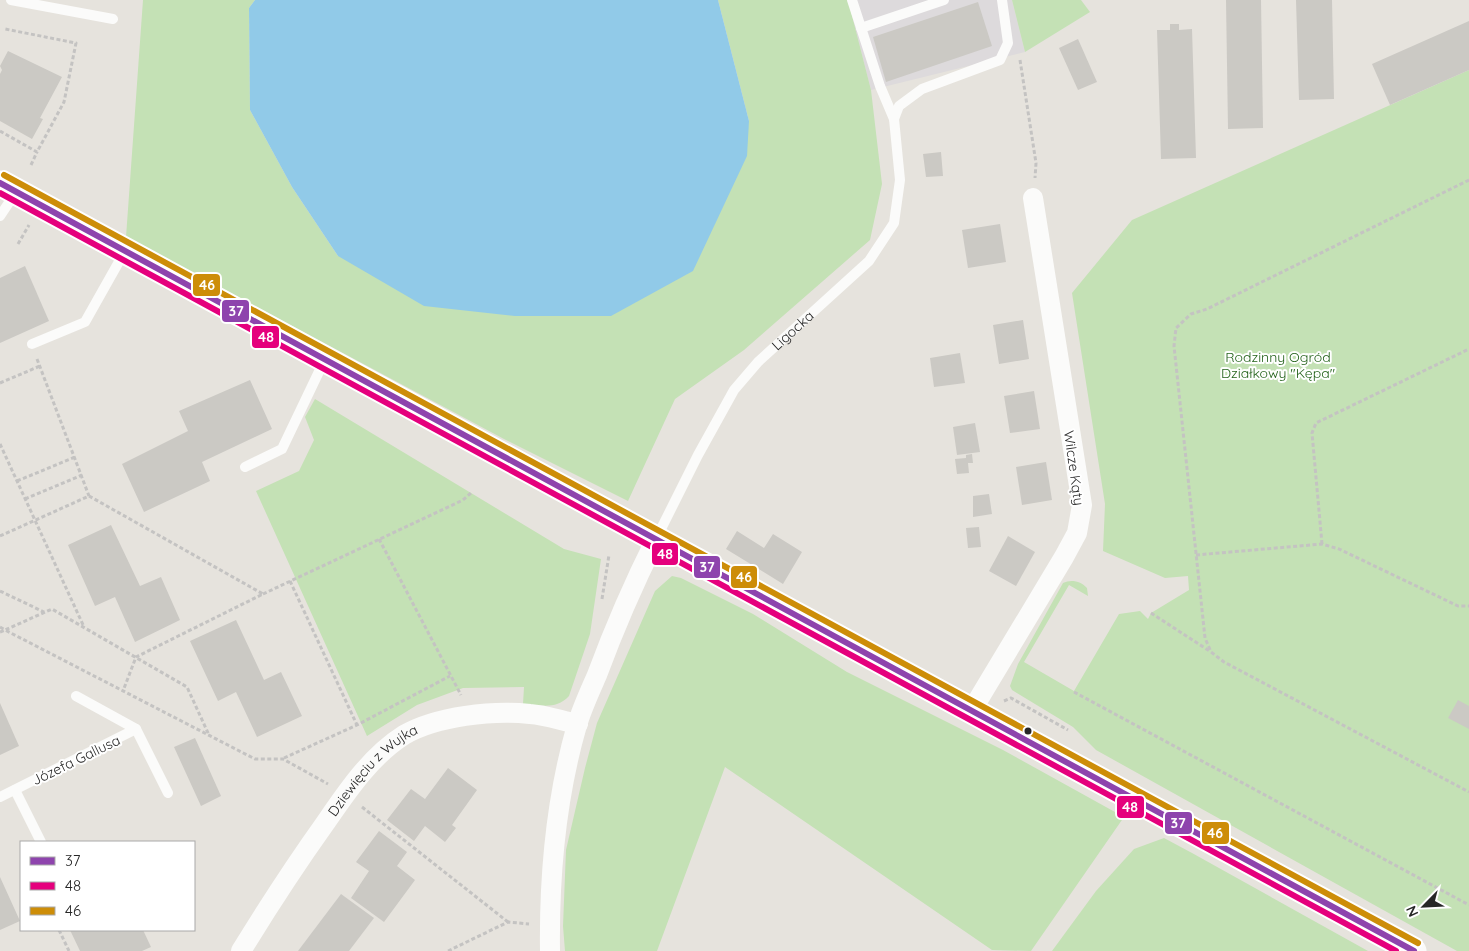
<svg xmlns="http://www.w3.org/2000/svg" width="1469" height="951" font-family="Quicksand,sans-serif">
	<rect width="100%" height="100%" fill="#e6e3dd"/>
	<path fill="#dddadc" d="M848,0H1012L1025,52L871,90Z"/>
	<g fill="#c4e1b5">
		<path d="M143,0H255L249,8L250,110L292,187L338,256L749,121L718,0H848L871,90L882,184L870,240L744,350L675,399L628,501L504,439L126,237Z"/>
		<path d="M1012,0H1081L1090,12L1025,52Z"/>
		<path d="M1469,70V951H1457L1096,750L1073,727L1012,690L1010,686L1018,664L1063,583C1071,579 1081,581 1087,588L1088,596L1069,585L1024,662L1074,691L1119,614L1140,611L1148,619L1151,613L1189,590L1188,576L1165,578L1103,551L1105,504L1072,293L1132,220Z"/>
		<path d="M315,399L564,549L601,559L590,634L569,696C556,710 541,705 523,704L524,687L463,688L417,705L367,736L256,491L299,471L314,440L305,417Z"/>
		<path d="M672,576L681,578L753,614L847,672L1003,750L1124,817L1031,951L992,950L725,767L657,951H565L563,926L566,850L585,768L597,723L655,591Z"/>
		<path d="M1164,838L1192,853L1368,951H1052L1096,891L1134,849Z"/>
	</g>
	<path fill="#91cae8" d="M255,0H718L749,121L747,156L693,271L611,316H515L424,306L338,256L292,187L250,110L249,8Z"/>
	<g fill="#cbc9c4">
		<path d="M1226,0H1261L1263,128L1228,129Z"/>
		<path d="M1296,0H1332L1334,99L1299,100Z"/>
		<path d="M978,2L992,46L886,82L873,37Z"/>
		<path d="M1469,21V70L1390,105L1372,64Z"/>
		<path d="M1170,24H1179V30L1192,29L1196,158L1161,159L1157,30H1170Z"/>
		<path d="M1078,39L1097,82L1078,90L1059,48Z"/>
		<path d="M8,51L62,77L40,118L43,119L32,139L0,121V74L2,70L0,66Z"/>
		<path d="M941,152L943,176L926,177L923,154Z"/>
		<path d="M1000,224L1006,262L968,268L962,230Z"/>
		<path d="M25,266L49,321L0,343V278Z"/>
		<path d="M1023,320L1029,359L999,364L993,325Z"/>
		<path d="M960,353L965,383L934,387L930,358Z"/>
		<path d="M250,380L272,429L202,462L210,481L144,512L122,464L188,431L179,411Z"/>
		<path d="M1034,391L1040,429L1010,433L1004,396Z"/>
		<path d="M975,423L980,452L957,455L953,427Z"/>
		<path d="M972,454L973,463H968L969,473L957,474L955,459L966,458V455Z"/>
		<path d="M1046,462L1052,500L1022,505L1016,467Z"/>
		<path d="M989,494L992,514L973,517V496Z"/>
		<path d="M111,525L140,586L161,577L180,620L135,642L115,597L95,606L68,545Z"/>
		<path d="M979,527L981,547L968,548L966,528Z"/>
		<path d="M737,531L764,548L773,534L802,552L783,584L726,549Z"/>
		<path d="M1008,536L1035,552L1016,586L989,571Z"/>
		<path d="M236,620L264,680L281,672L302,716L257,737L236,692L218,701L190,641Z"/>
		<path d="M1458,700L1469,706V729L1448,718Z"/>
		<path d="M0,703L19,746L0,755Z"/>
		<path d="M195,738L221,796L201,806L174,747Z"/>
		<path d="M448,768L477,790L452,825L456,828L445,842L425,826L414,841L387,820L411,789L425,799Z"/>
		<path d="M379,831L407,852L397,866L415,880L384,922L351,898L369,871L356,862Z"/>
		<path d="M0,877L20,921L0,930Z"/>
		<path d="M341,894L374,918L349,951H298Z"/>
		<path d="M70,930H143L151,947L142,951H80Z"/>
	</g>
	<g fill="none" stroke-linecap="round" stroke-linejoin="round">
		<g stroke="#c4c3c2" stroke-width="3" stroke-dasharray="4 2.5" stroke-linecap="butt">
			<path d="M1020,60L1036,163L1035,178"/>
			<path d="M0,131L37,152L64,102L76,43L5,29"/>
			<path d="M31,165L37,152"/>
			<path d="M1469,180L1207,309L1191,314L1176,328L1174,346L1205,638L1211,652L1224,662L1469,792"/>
			<path d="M18,244L29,225"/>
			<path d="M37,359L89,496"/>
			<path d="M0,383L40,366"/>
			<path d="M0,444L84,627"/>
			<path d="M17,481L75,457"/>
			<path d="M25,499L82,475"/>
			<path d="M0,536L89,496L263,594L136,657L123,691"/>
			<path d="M379,539L461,695"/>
			<path d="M1322,544L1312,433L1316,423L1469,349"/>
			<path d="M1196,555L1322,544L1339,549L1458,606H1469"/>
			<path d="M290,581L357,725"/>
			<path d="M0,591L44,612"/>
			<path d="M263,594L463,500L472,492"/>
			<path d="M602,599L609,555"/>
			<path d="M1151,613L1211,652"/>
			<path d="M0,627L5,630L52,609L187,687L209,735"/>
			<path d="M0,632L5,630L255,759H283L328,784"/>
			<path d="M1074,692L1469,905"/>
			<path d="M1004,701L1011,698L1068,730"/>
			<path d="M284,758L357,725L450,676"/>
			<path d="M362,807L508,922"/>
			<path d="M59,930L69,951"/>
			<path d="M448,951L508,922L529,924"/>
		</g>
		<g stroke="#fbfbfa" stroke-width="10">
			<path d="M11,0L113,19"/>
			<path d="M861,28L944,0"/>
			<path d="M894,119L899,106L922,89L1000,60L1008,43L1002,0"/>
			<path d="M0,216L16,192"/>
			<path d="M32,344L85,322L125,251"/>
			<path d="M245,467L282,449L325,359"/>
			<path id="s1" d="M656,539L698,455L734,390L758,362L869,261L894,223L900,180L894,119L880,86L852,0"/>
			<path d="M76,696L136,729L168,793"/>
			<path d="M15,790L41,842"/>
			<path d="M0,797L136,729"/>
		</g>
		<g stroke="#fbfbfa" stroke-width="20">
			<path d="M972,710L1064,557L1077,533L1082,505L1033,198"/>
			<path id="s2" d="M241,951C268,907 296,864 326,822C348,790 371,756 404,735C437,716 493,710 530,714C546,715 562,721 578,724"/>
			<path d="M550,951C549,875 556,798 577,725C582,708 590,691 597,675C614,629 634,583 656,539"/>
		</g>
		<path stroke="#fbfbfa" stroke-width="25" d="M0,183L1414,951"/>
		<g stroke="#fff" stroke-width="10">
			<path id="bus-1" d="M0,183L1414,951"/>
		</g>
		<g stroke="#fff" stroke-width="10">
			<path id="bus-2" d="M0,193L1396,951"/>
		</g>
		<g stroke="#fff" stroke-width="10">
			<path id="bus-3" d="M4,175L1418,943"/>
		</g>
		<use href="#bus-1" stroke="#8e44ad" stroke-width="6"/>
		<use href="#bus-2" stroke="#e5007d" stroke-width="6"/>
		<use href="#bus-3" stroke="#cd8d08" stroke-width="6"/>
	</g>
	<circle fill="#272727" stroke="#fff" stroke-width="2" cx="1028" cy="731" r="4.5"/>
	<g text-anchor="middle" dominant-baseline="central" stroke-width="4" stroke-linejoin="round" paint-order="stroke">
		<g font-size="14" fill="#272727" stroke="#fff">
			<text stroke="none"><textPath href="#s1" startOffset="252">Ligocka</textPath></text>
			<text transform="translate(1074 468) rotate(82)">Wilcze Kąty</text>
			<text transform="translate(76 760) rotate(-26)">Józefa Gallusa</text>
			<text stroke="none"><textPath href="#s2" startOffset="225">Dziewięciu z Wujka</textPath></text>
		</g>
		<g font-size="14" fill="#23621a" stroke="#fff">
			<text x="1278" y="357">Rodzinny Ogród<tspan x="1278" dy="16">Działkowy "Kępa"</tspan></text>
		</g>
	</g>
	<g stroke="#fff" stroke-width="2">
		<rect x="192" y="273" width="29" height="24" rx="5" fill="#cd8d08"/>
		<rect x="221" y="299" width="29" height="24" rx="5" fill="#8e44ad"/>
		<rect x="251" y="325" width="29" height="24" rx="5" fill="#e5007d"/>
		<rect x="651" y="542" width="28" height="24" rx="5" fill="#e5007d"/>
		<rect x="693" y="555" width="28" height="24" rx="5" fill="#8e44ad"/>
		<rect x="730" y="565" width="28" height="24" rx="5" fill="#cd8d08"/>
		<rect x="1116" y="795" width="29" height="24" rx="5" fill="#e5007d"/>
		<rect x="1164" y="811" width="29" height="24" rx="5" fill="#8e44ad"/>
		<rect x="1201" y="821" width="29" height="24" rx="5" fill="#cd8d08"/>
	</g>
	<g font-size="14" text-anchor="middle" font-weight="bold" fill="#fff">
		<text x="207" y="290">46</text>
		<text x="236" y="316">37</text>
		<text x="266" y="342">48</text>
		<text x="665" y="559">48</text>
		<text x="707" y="572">37</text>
		<text x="744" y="582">46</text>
		<text x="1130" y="812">48</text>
		<text x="1178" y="828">37</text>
		<text x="1215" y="838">46</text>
	</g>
	<rect x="20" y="841" width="175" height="90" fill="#ffffff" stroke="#a9a9a9"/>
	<rect x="30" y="857" width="25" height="8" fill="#8e44ad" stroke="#a9a9a9"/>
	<text x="65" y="866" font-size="15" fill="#272727">37</text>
	<rect x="30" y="882" width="25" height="8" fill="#e5007d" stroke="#a9a9a9"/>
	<text x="65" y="891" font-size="15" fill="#272727">48</text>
	<rect x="30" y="907" width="25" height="8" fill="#cd8d08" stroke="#a9a9a9"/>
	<text x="65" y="916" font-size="15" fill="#272727">46</text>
	<g transform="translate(1424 906) rotate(246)" stroke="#ffffff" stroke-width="4" paint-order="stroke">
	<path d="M0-4L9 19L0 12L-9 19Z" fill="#272727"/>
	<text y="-8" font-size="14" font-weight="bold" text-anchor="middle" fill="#272727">N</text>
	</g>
</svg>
